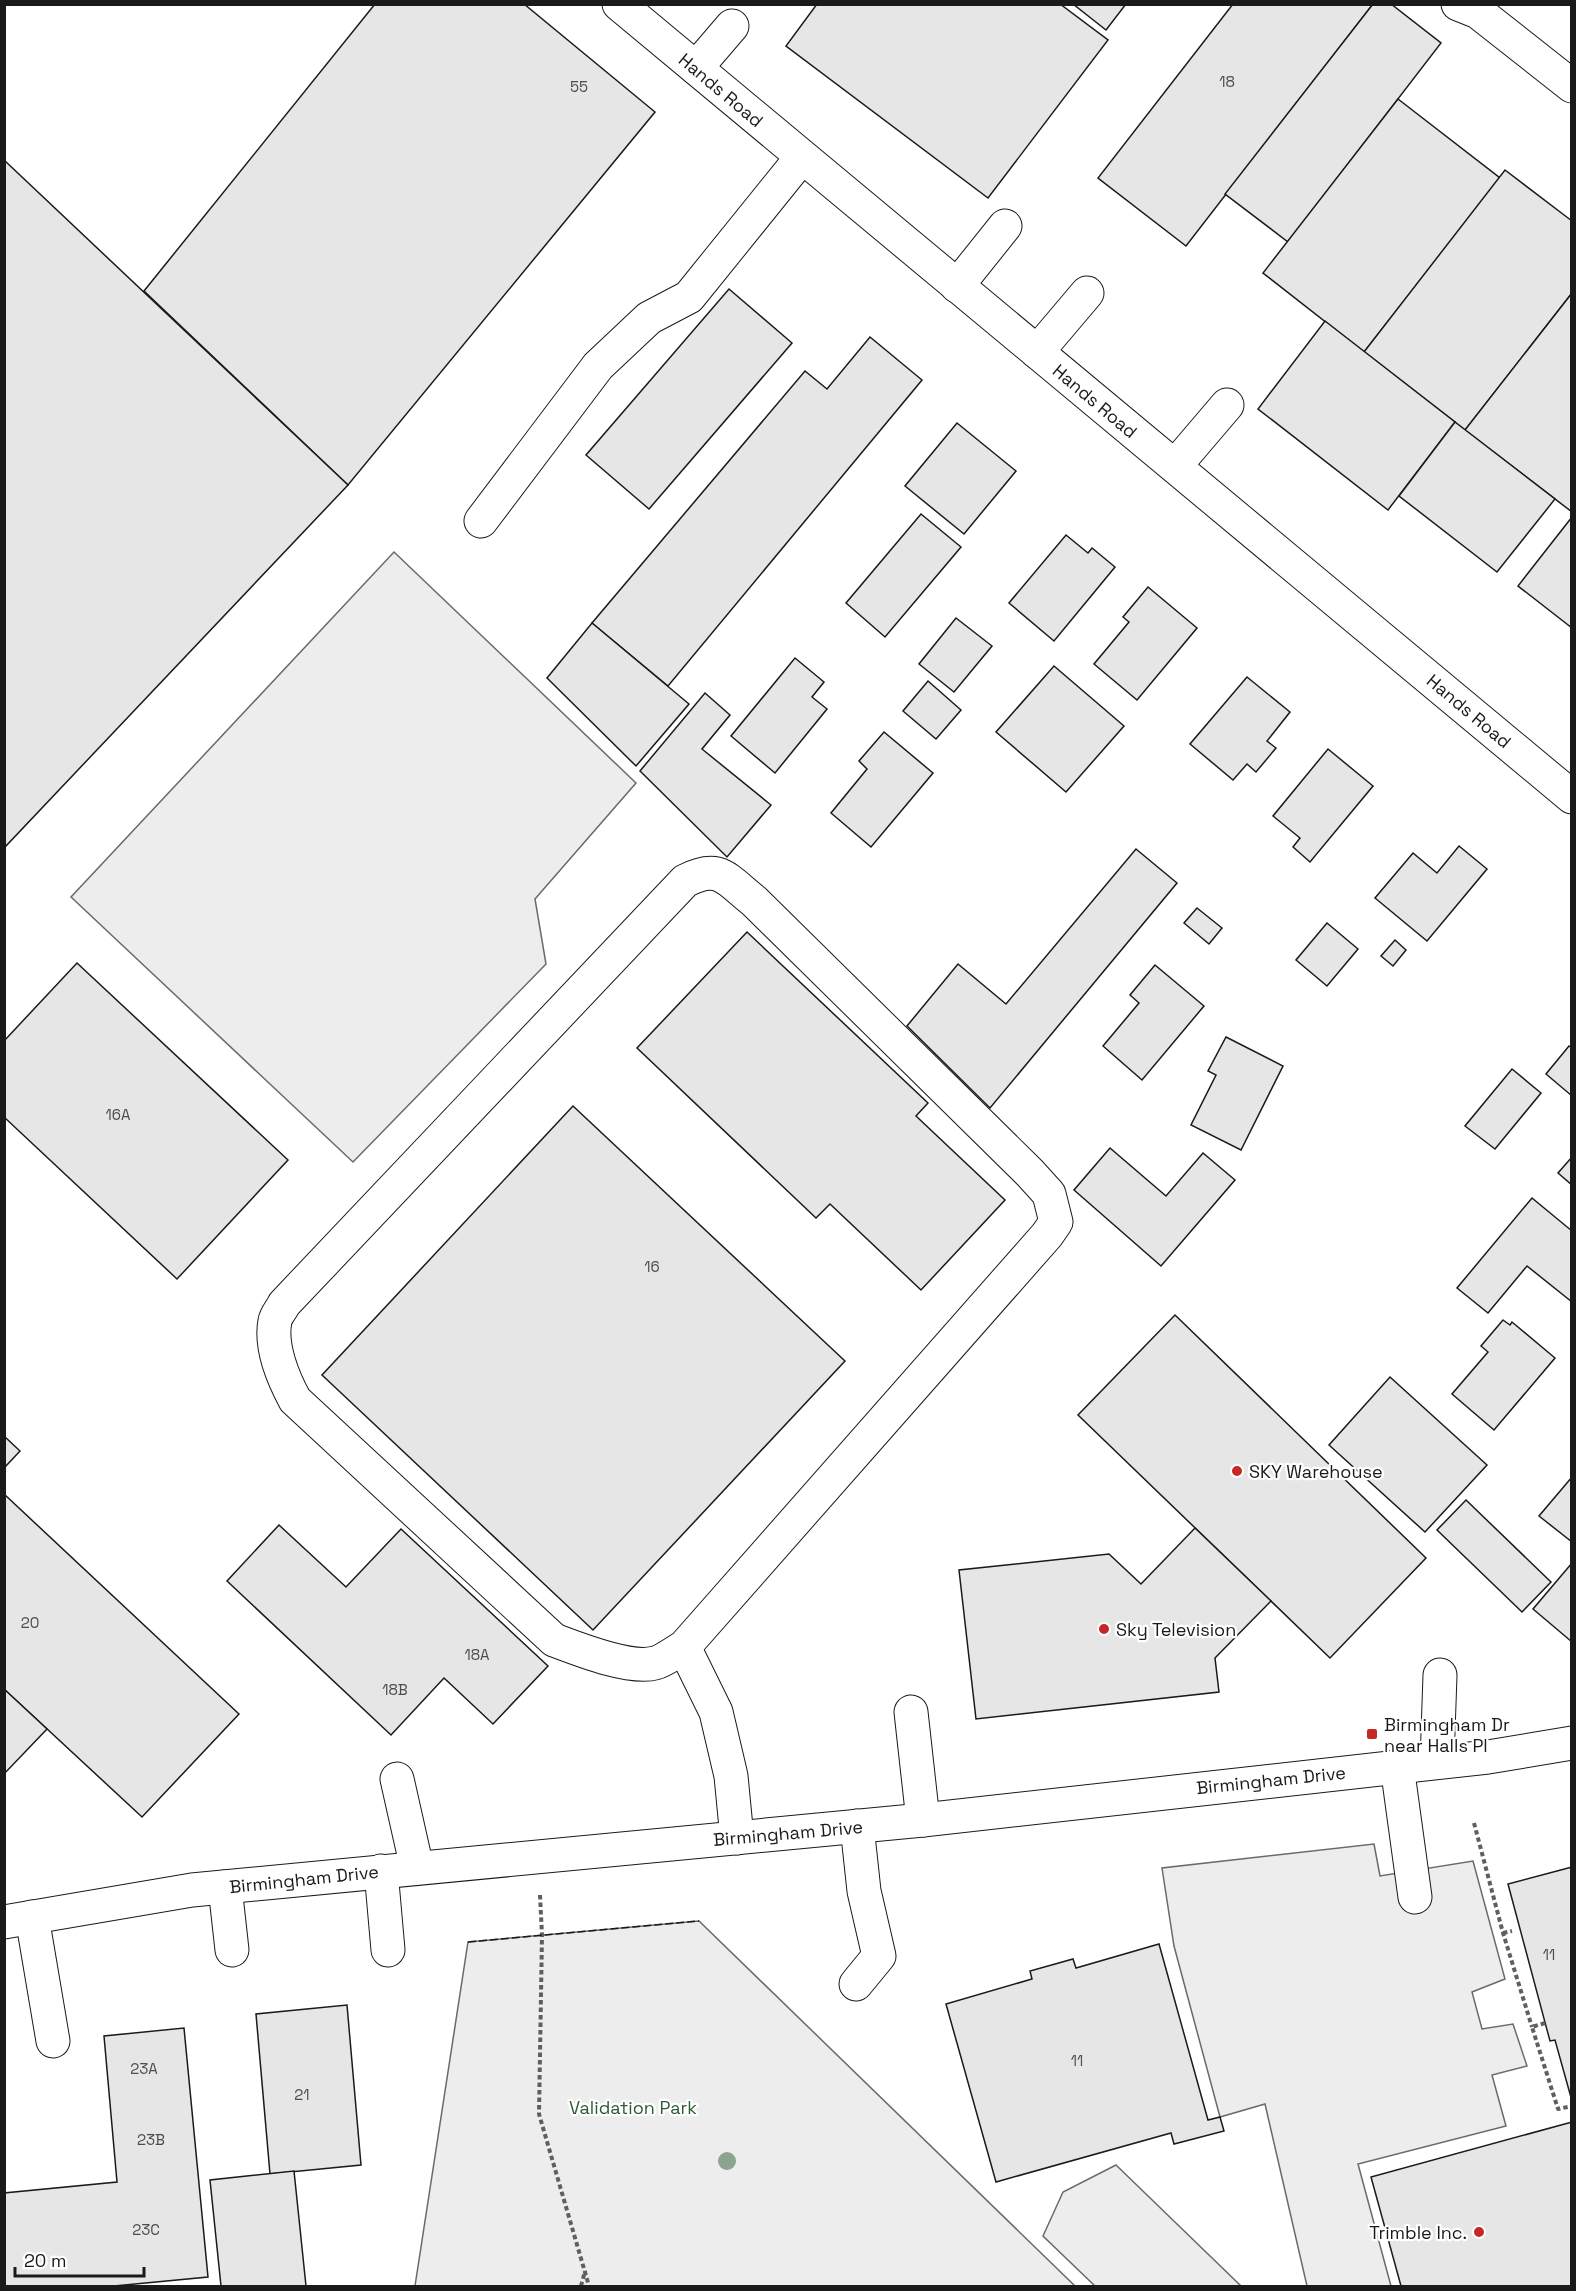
<svg xmlns="http://www.w3.org/2000/svg" width="1576" height="2291" font-family="'Space Grotesk',sans-serif">
	<rect width="100%" height="100%" fill="#fff"/>
	<g fill="#ededed" stroke="#6a6a6a" stroke-width="1.5">
		<path d="M394,552L636,783L535,899L546,964L353,1162L71,897Z"/>
		<path d="M1374,1844L1380,1876L1473,1861L1505,1979L1472,1992L1482,2029L1513,2024L1527,2066L1492,2075L1506,2126L1358,2164L1391,2286H1307L1265,2104L1220,2117L1174,1946L1162,1868Z"/>
		<path d="M699,1921L1075,2286H415L468,1942Z"/>
		<path d="M1116,2165L1241,2286H1095L1043,2236L1063,2192Z"/>
	</g>
	<g fill="#e6e6e6" stroke="#1a1a1a" stroke-width="1.5">
		<path d="M375,4H524L655,112L348,485L144,291Z"/>
		<path d="M817,4H1060L1108,40L988,198L786,46Z"/>
		<path d="M1073,4H1126L1106,30Z"/>
		<path d="M1233,4H1373L1186,246L1098,178Z"/>
		<path d="M1373,4H1391L1441,43L1288,242L1225,194Z"/>
		<path d="M1398,99L1500,178L1364,352L1263,273Z"/>
		<path d="M4,160L348,485L4,848Z"/>
		<path d="M1505,170L1572,221V293L1465,430L1364,352Z"/>
		<path d="M729,289L792,343L649,509L586,455Z"/>
		<path d="M1572,293V512L1465,430Z"/>
		<path d="M1325,321L1455,422L1388,510L1258,409Z"/>
		<path d="M870,337L922,380L668,686L592,623L805,371L827,389Z"/>
		<path d="M1455,422L1555,499L1497,572L1399,496Z"/>
		<path d="M957,423L1016,471L964,534L905,486Z"/>
		<path d="M921,514L961,547L885,637L846,603Z"/>
		<path d="M1572,517V628L1518,586Z"/>
		<path d="M1066,535L1088,553L1092,548L1115,567L1054,641L1009,603Z"/>
		<path d="M1148,587L1197,628L1137,700L1094,664L1129,622L1123,617Z"/>
		<path d="M956,618L992,646L954,692L919,664Z"/>
		<path d="M592,623L689,704L636,766L547,678Z"/>
		<path d="M795,658L824,682L812,697L827,709L775,773L731,736Z"/>
		<path d="M1054,666L1124,726L1066,792L996,732Z"/>
		<path d="M1247,677L1290,712L1267,741L1276,748L1256,772L1247,764L1233,780L1190,744Z"/>
		<path d="M928,681L961,710L936,739L903,711Z"/>
		<path d="M705,693L730,715L702,749L771,805L727,857L640,771Z"/>
		<path d="M884,732L933,773L871,847L831,813L867,769L859,761Z"/>
		<path d="M1328,749L1373,786L1310,862L1293,847L1300,838L1273,816Z"/>
		<path d="M1459,846L1487,869L1427,941L1375,898L1413,853L1437,873Z"/>
		<path d="M1136,849L1177,883L990,1108L907,1026L958,964L1006,1004Z"/>
		<path d="M1197,908L1222,928L1209,944L1184,923Z"/>
		<path d="M1327,923L1358,949L1327,986L1296,960Z"/>
		<path d="M747,932L928,1103L916,1116L1005,1200L921,1290L830,1204L816,1218L637,1048Z"/>
		<path d="M1395,940L1406,950L1393,966L1381,956Z"/>
		<path d="M77,963L288,1160L177,1279L4,1117V1041Z"/>
		<path d="M1155,965L1204,1006L1142,1080L1103,1046L1139,1003L1130,995Z"/>
		<path d="M1226,1037L1283,1066L1241,1150L1191,1125L1216,1075L1208,1071Z"/>
		<path d="M1569,1046L1572,1048V1096L1546,1074Z"/>
		<path d="M1512,1069L1541,1093L1495,1149L1465,1126Z"/>
		<path d="M573,1106L845,1361L593,1630L322,1375Z"/>
		<path d="M1110,1148L1166,1196L1203,1153L1235,1180L1161,1266L1074,1190Z"/>
		<path d="M1572,1157V1185L1558,1173Z"/>
		<path d="M1532,1198L1572,1231V1302L1527,1266L1488,1313L1457,1288Z"/>
		<path d="M1175,1315L1426,1558L1330,1658L1078,1415Z"/>
		<path d="M1503,1320L1510,1325L1512,1322L1555,1358L1494,1430L1452,1394L1488,1352L1481,1346Z"/>
		<path d="M1390,1377L1487,1465L1425,1532L1329,1445Z"/>
		<path d="M4,1436L20,1451L4,1468Z"/>
		<path d="M1572,1477V1542L1539,1516Z"/>
		<path d="M4,1494L239,1714L142,1817L4,1689Z"/>
		<path d="M1466,1500L1551,1582L1522,1612L1437,1530Z"/>
		<path d="M279,1525L346,1587L401,1529L548,1666L493,1724L444,1678L391,1735L227,1581Z"/>
		<path d="M1195,1528L1271,1601L1215,1658L1219,1692L976,1719L959,1570L1109,1554L1141,1584Z"/>
		<path d="M1572,1563V1642L1533,1609Z"/>
		<path d="M4,1689L47,1729L4,1774Z"/>
		<path d="M1572,1867V2101L1555,2040L1550,2041L1508,1884Z"/>
		<path d="M1159,1944L1208,2120L1220,2117L1224,2131L1174,2144L1171,2133L996,2182L946,2004L1032,1979L1030,1971L1073,1959L1076,1968Z"/>
		<path d="M347,2005L361,2165L270,2174L256,2014Z"/>
		<path d="M184,2028L208,2277L114,2286H4V2193L117,2182L104,2036Z"/>
		<path d="M1572,2122V2286H1401L1371,2177Z"/>
		<path d="M294,2171L306,2286H221L210,2180Z"/>
	</g>
	<g fill="none" stroke-linecap="round" stroke-linejoin="round">
		<g stroke="#1a1a1a" stroke-width="35">
			<g id="minor">
				<path d="M619,4L1572,797"/>
				<path d="M1458,4L1478,12L1572,86"/>
				<path d="M696,68L732,26"/>
				<path d="M957,286L1005,226"/>
				<path d="M1037,352L1087,293"/>
				<path d="M1175,466L1227,405"/>
				<path d="M481,521L598,366L649,318L689,297L802,157"/>
				<path d="M684,1647C675,1652 664,1661 655,1663C630,1670 578,1649 554,1640L295,1400C283,1378 270,1346 275,1321C276,1315 282,1309 284,1304L685,881C720,863 726,879 754,901L1030,1173L1049,1194L1056,1222L1047,1235L684,1647L716,1712L731,1776L737,1838"/>
				<path d="M911,1712L923,1820"/>
				<path d="M1437,1762L1440,1675"/>
				<path d="M1397,1766L1415,1897"/>
				<path d="M397,1779L417,1868"/>
				<path d="M381,1871L388,1950"/>
				<path d="M225,1887L232,1950"/>
				<path d="M32,1917L53,2041"/>
				<path d="M856,1984L879,1956L864,1891L857,1826"/>
			</g>
		</g>
		<g stroke="#1a1a1a" stroke-width="35">
			<path id="major" d="M4,1922L192,1890L923,1820L1488,1757L1572,1743"/>
		</g>
		<g stroke="#5f5f5f" stroke-width="4" stroke-dasharray="4.5 3" stroke-linecap="butt">
			<path d="M1474,1823L1503,1933L1532,2027"/>
			<path d="M540,1895L542,1935L539,2114L589,2286"/>
			<path d="M1503,1933L1512,1931"/>
			<path d="M1545,2023L1532,2027L1558,2109L1572,2106"/>
			<path d="M581,2286L585,2271"/>
		</g>
		<use href="#minor" stroke="#fff" stroke-width="33"/>
		<use href="#major" stroke="#fff" stroke-width="33"/>
		<path stroke="#1a1a1a" stroke-width="1.5" stroke-dasharray="8 3" stroke-linecap="butt" d="M468,1942L699,1921"/>
	</g>
	<circle fill="#8aa48f" cx="727" cy="2161" r="9"/>
	<g fill="#c62828" stroke="#fff" stroke-width="2">
		<circle cx="1237" cy="1471" r="6"/>
		<circle cx="1104" cy="1629" r="6"/>
		<rect x="1366" y="1728" width="12" height="12" rx="3"/>
		<circle cx="1479" cy="2232" r="6"/>
	</g>
	<g text-anchor="middle" dominant-baseline="central" stroke-width="4.5" stroke-linejoin="round" paint-order="stroke">
		<g font-size="15" fill="#4d4d4d">
			<text x="1227" y="81">18</text>
			<text x="579" y="86">55</text>
			<text x="118" y="1114">16A</text>
			<text x="652" y="1266">16</text>
			<text x="30" y="1622">20</text>
			<text x="477" y="1654">18A</text>
			<text x="395" y="1689">18B</text>
			<text x="1549" y="1954">11</text>
			<text x="1077" y="2060">11</text>
			<text x="144" y="2068">23A</text>
			<text x="302" y="2094">21</text>
			<text x="151" y="2139">23B</text>
			<text x="146" y="2229">23C</text>
		</g>
		<g font-size="18" fill="#1a1a1a" stroke="#fff">
			<text transform="translate(721 90) rotate(40)">Hands Road</text>
			<text transform="translate(1095 401) rotate(40)">Hands Road</text>
			<text transform="translate(1469 711) rotate(40)">Hands Road</text>
			<text transform="translate(1271 1780) rotate(-6)">Birmingham Drive</text>
			<text transform="translate(788 1833) rotate(-5)">Birmingham Drive</text>
			<text transform="translate(304 1879) rotate(-6)">Birmingham Drive</text>
		</g>
		<g font-size="18" fill="#1a1a1a" stroke="#fff" text-anchor="start">
			<text x="1249" y="1471">SKY Warehouse</text>
			<text x="1116" y="1629">Sky Television</text>
			<text x="1384" y="1724">Birmingham Dr<tspan x="1384" dy="21">near Halls Pl</tspan></text>
			<text x="1467" y="2232" text-anchor="end">Trimble Inc.</text>
		</g>
		<g font-size="18" fill="#2b5a34" stroke="#fff">
			<text x="633" y="2107">Validation Park</text>
		</g>
	</g>
	<rect width="1576" height="2291" fill="none" stroke="#1a1a1a" stroke-width="12"/>
	<path d="M15 2267v9h129v-9" fill="none" stroke="#1a1a1a" stroke-width="3"/>
	<text x="24" y="2267" font-size="18" fill="#1a1a1a" stroke="#ffffff" stroke-width="4.5" paint-order="stroke">20 m</text>
</svg>
